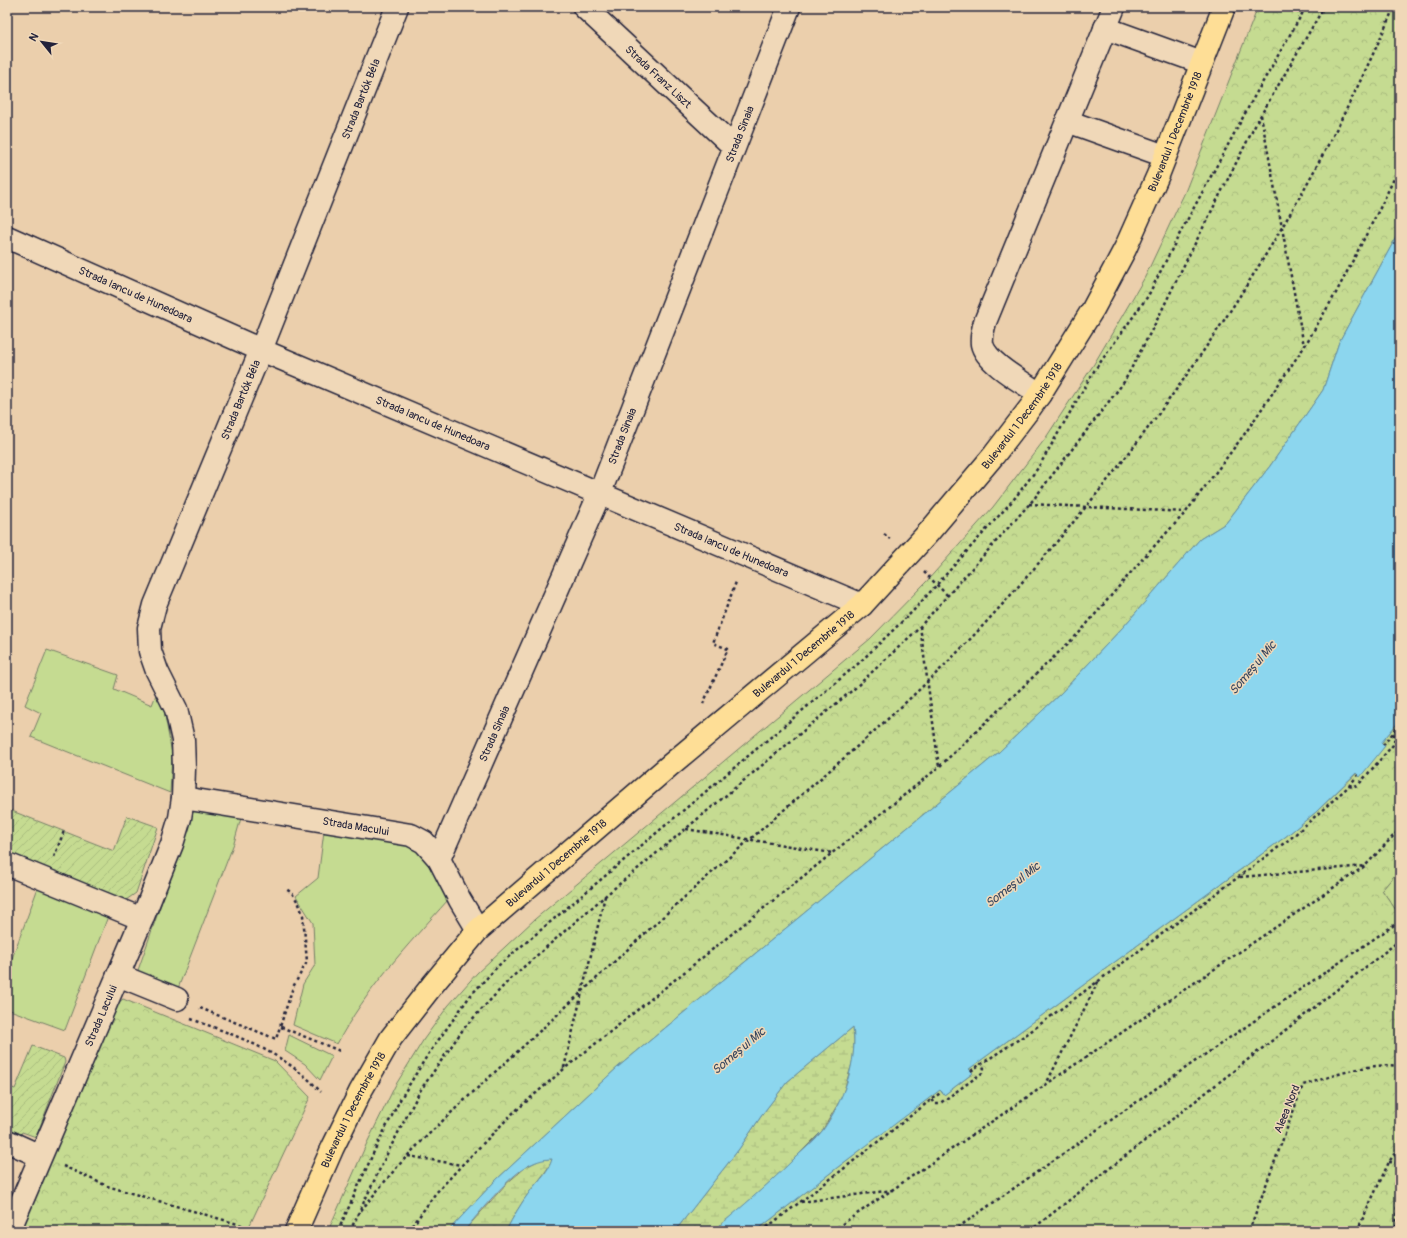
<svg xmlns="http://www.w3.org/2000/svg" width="1407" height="1238" font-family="Pangolin,sans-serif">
	<defs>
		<pattern id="forest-crowns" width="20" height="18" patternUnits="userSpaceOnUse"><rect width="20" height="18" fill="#c5db91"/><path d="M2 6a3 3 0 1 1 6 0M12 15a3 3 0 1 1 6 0" fill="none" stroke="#a9bc7e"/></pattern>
		<pattern id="wetland-marsh" width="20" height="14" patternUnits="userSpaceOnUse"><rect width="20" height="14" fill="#c5db91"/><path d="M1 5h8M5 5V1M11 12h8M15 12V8" fill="none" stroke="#a9bc7e"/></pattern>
		<pattern id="garden-furrows" width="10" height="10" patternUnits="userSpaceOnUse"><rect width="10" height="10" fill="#c5db91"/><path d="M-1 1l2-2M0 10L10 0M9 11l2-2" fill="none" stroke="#a9bc7e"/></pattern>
	</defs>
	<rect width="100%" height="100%" fill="#ebcfac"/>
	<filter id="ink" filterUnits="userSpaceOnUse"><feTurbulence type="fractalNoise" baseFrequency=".025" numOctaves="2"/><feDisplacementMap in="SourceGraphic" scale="8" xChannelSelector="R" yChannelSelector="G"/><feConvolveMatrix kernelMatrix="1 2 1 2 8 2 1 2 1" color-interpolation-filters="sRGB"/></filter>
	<g filter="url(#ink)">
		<g fill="#c5db91" stroke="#747e66">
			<path d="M47,650L118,675L114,689L152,705L157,692L162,699L172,754L170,793L31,737L41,713L25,705Z"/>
			<path d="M197,809L241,818L234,843L177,991L136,976L193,812Z"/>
			<path d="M324,831L407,842L422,850L448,900C408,945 366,989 337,1044L293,1025L303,984L315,965L313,923L296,896L318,878Z"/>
			<path d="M1400,869V916L1382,890Z"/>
			<path d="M39,885L110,911L65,1030L7,1009V972Z"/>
			<path d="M289,1035L332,1056L320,1080L305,1064L285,1051Z"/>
		</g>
		<g fill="url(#forest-crowns)" stroke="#747e66">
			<path d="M1258,7H1400V230L1339,342L1323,390L1270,466L1226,523L1200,539L1124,626L1061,693L999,752L618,1067L495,1181L448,1231H328L366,1145L395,1086L424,1039L448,1006L477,973L535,919L870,639L926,582L993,507L1045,439L1094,364L1145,277L1185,192Z"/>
			<path d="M1400,720V869L1382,890L1400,916V1231H756L838,1167L940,1089L944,1095L972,1074L969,1069L1285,837L1316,812L1385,746L1381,743Z"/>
			<path d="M123,999L275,1061L310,1097L247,1231H9L101,1016Z"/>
		</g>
		<g fill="url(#wetland-marsh)" stroke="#747e66">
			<path d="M853,1027L854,1041L853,1060L842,1097L822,1131L780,1173L740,1209L713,1231H675L739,1149L764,1112L787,1082Z"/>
			<path d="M542,1159H553C547,1171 540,1179 531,1190C521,1203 513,1217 506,1231H464L506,1184L526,1167Z"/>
		</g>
		<g fill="url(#garden-furrows)" stroke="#747e66">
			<path d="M7,809L114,851L127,816L158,827L136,893L126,900L118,899L7,852Z"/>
			<path d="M33,1046L64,1058L65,1062L36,1137L22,1132L21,1134L7,1129V1086L15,1089Z"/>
		</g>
		<path fill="#8cd6ee" stroke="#628ea6" d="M1400,230V720L1381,743L1385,746L1360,777L1356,773L1316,812L1285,837L969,1069L973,1073L944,1095L940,1090L838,1167L756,1231H713C742,1207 770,1183 797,1156C806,1148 816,1139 823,1130C843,1101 858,1062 853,1027L787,1082L764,1112L739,1149L675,1231H506C513,1217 521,1203 531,1190C539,1180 549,1171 552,1159C543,1159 534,1162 526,1167C506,1179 479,1213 464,1231H448L495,1181L618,1067L999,752L1061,693L1124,626L1200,539L1226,523L1270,466L1323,390L1339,342Z"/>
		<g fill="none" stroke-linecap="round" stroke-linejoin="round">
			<g stroke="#22223b" stroke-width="25">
				<g id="minor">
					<path id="s1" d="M584,7L734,147"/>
					<path d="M1105,28L1202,63"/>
					<path d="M1067,121L1165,156"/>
					<path id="s2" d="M7,237L261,350L862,605"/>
					<path d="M1040,394C1024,383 986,363 982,344C981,336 983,329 985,322L1114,7"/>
					<path id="s3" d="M183,798L411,835L424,842L439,859L460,900L478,930"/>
					<path id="s4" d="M439,859L599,495L789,7"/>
					<path d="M7,864L142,919"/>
					<path d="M118,975L177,999"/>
					<path d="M7,1141L40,1156"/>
					<path id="s5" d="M9,1231L142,919L172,844L180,818L183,798L184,768L183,740L176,709L157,671L150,651L149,628L155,605L261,350L397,7"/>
				</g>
			</g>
			<g stroke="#22223b" stroke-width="25">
				<g id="major">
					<path id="s6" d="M296,1231L332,1149L360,1092L391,1038L434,983L478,930L669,766L862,605L929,532L994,455L1030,408L1040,394L1093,309L1125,249L1158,175L1224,7"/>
				</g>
			</g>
			<g stroke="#22223b" stroke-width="2.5" stroke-dasharray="3 3" stroke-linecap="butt">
				<path d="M1261,115L1304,346"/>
				<path d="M1029,504L1185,512"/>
				<path d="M884,534L890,539"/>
				<path d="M924,572L948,596"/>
				<path d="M920,626L939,767"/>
				<path d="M703,704L728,649L713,643L736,582"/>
				<path d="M1383,745L1393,733"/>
				<path d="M1349,786L1358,775"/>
				<path d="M686,829L832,853"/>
				<path d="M54,857L64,831"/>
				<path d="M1240,877L1364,866"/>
				<path d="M200,1008L276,1039L293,987L307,962L303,915L299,904L292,893L286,889"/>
				<path d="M191,1019C230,1033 271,1048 303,1075C310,1080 315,1086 321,1092"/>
				<path d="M281,1027L340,1051"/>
				<path d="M564,1068L605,896"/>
				<path d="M971,1071L981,1064"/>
				<path d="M1045,1086L1099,980"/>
				<path d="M932,1099L942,1092"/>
				<path d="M408,1156L461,1165"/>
				<path d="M1389,1162L1399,1163L1396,1231"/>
				<path d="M63,1166L107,1186L248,1227"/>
				<path d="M801,1202L893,1190"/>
				<path d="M357,1215C375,1194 391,1173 410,1153C457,1105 508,1061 557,1015C622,955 687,893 754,836C811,786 869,738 923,686C972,640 1017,589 1060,538C1196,378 1311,200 1394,7"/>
				<path d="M243,1231L248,1227L256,1231"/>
				<path d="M338,1231L377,1145L401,1098L427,1056L470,996L499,965L859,663L913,611L1014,499L1038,468L1094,371L1148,296L1178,237L1254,97L1306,7"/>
				<path d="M350,1231L388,1152L420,1091L464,1028L511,978L605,896L855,688L916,631L1033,500L1124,382L1156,322L1182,269L1258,120L1324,7"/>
				<path d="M409,1231L435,1194L462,1165L512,1114L564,1069L939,767L1080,632L1145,556L1186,512L1246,432L1304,347L1336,293L1381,206L1400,166"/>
				<path d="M762,1231L837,1174L932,1099L935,1104H939L982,1073L984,1068L981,1064L1027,1034L1291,838L1349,786L1353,787L1359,784L1393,745L1395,738L1393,733L1400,725"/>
				<path d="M832,1231L1365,866L1400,829"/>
				<path d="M953,1231L1168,1080L1400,921"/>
				<path d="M1030,1231L1400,940"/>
				<path d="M1249,1231L1303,1085C1334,1076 1368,1062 1400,1066"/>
				<path d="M1357,1231L1389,1162L1400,1145"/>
			</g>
			<use href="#minor" stroke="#f0d8b8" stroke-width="22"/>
			<use href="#major" stroke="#fede96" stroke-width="22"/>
		</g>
	</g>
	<g text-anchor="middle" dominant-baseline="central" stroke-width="3" stroke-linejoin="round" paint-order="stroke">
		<g font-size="11" fill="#22223b" stroke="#f0d8b8">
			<text stroke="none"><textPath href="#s1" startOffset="102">Strada Franz Liszt</textPath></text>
			<text stroke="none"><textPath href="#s5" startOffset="1214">Strada Bartók Béla</textPath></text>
			<text stroke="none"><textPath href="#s6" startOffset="1429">Bulevardul 1 Decembrie 1918</textPath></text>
			<text stroke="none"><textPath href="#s4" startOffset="785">Strada Sinaia</textPath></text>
			<text stroke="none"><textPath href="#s2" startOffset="141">Strada Iancu de Hunedoara</textPath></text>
			<text stroke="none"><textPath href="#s5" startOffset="890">Strada Bartók Béla</textPath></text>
			<text stroke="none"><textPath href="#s6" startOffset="1105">Bulevardul 1 Decembrie 1918</textPath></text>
			<text stroke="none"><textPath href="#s2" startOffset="465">Strada Iancu de Hunedoara</textPath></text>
			<text stroke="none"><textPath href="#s4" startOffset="461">Strada Sinaia</textPath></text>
			<text stroke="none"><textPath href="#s2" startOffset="789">Strada Iancu de Hunedoara</textPath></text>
			<text stroke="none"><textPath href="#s6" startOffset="781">Bulevardul 1 Decembrie 1918</textPath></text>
			<text stroke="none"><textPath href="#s4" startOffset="137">Strada Sinaia</textPath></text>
			<text stroke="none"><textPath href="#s3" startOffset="175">Strada Macului</textPath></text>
			<text stroke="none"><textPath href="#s6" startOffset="457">Bulevardul 1 Decembrie 1918</textPath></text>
			<text stroke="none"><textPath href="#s5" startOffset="234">Strada Lacului</textPath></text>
			<text transform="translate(1287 1109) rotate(-68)">Aleea Nord</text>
			<text stroke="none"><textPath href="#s6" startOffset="134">Bulevardul 1 Decembrie 1918</textPath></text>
		</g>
		<g font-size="12" font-style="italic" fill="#37465f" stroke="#f0d8b8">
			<text transform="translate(1253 668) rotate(-50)">Someșul Mic</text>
			<text transform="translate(1013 885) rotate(-38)">Someșul Mic</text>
			<text transform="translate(739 1051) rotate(-40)">Someșul Mic</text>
		</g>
	</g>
	<rect width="1407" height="1238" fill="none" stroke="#f0d8b8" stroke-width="24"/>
	<rect x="12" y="12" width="1383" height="1214" fill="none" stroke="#22223b" stroke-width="1.5" filter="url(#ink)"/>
	<g transform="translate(42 42) rotate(300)" stroke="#f0d8b8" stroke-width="3" paint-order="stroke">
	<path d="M0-3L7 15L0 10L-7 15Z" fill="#22223b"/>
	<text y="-6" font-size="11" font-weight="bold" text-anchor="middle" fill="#22223b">N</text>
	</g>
</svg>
